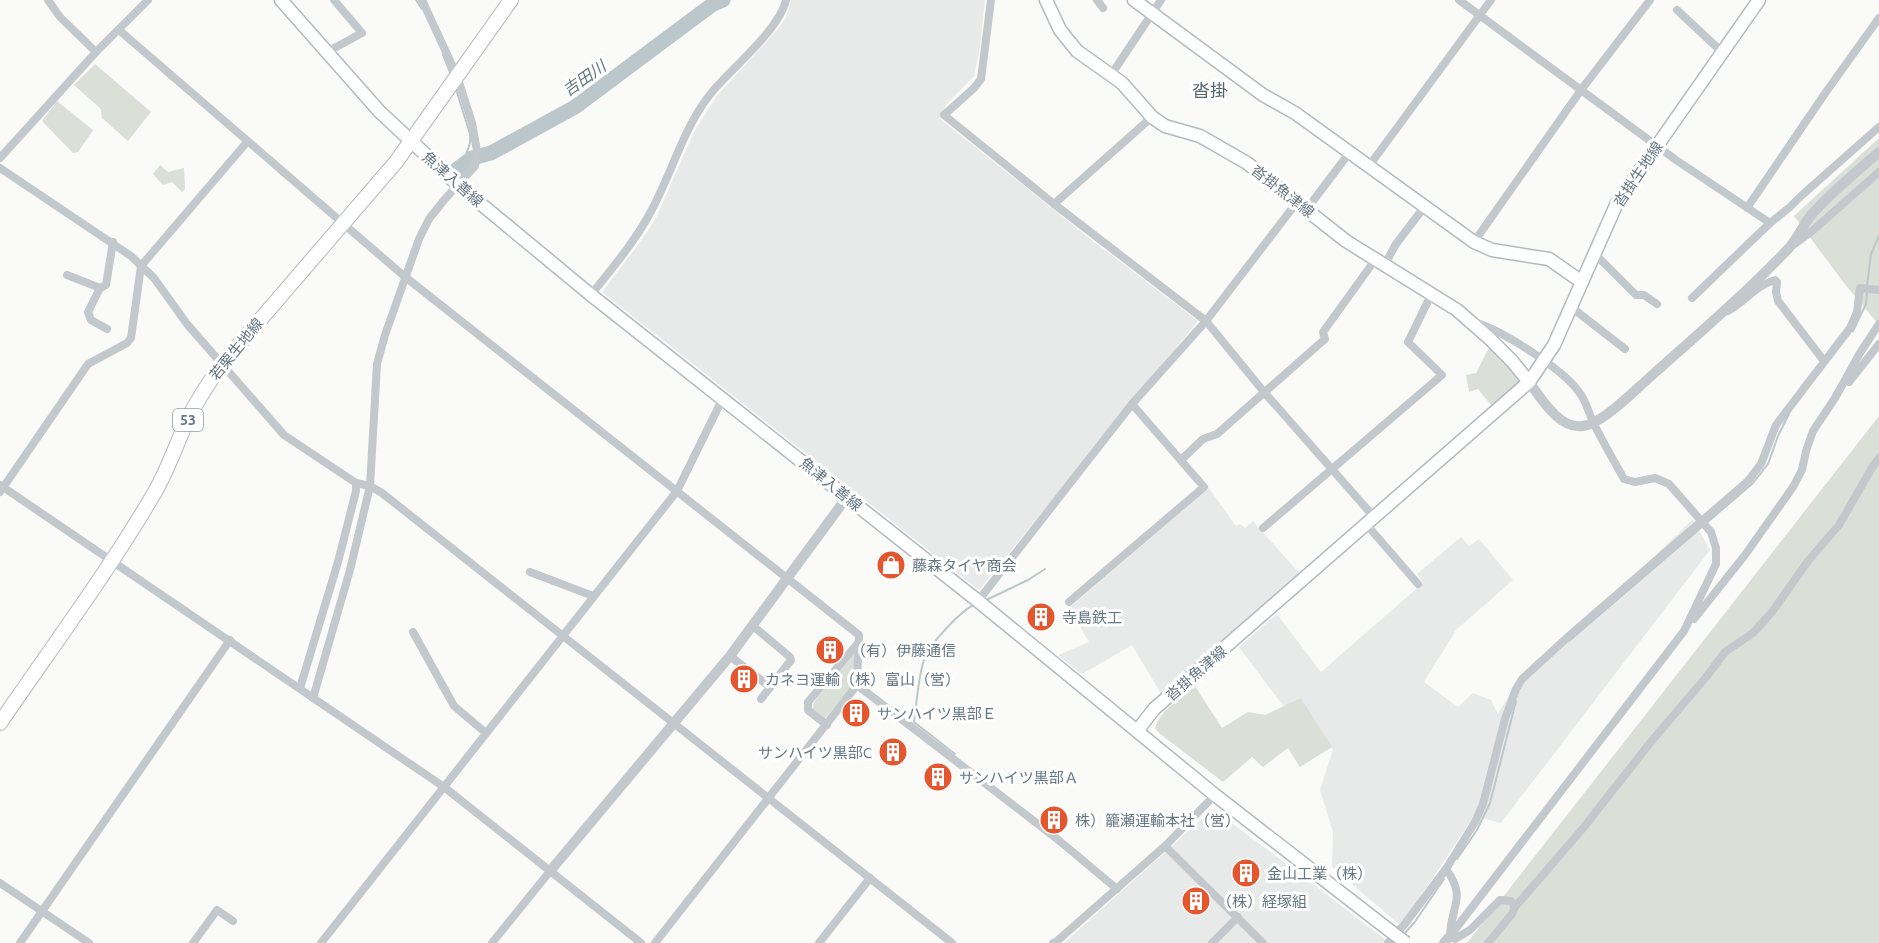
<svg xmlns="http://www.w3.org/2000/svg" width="1879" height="943" font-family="Ubuntu,'Noto Sans JP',sans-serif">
	<rect width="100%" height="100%" fill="#fafaf8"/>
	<g fill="#e8e9e9">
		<path d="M791,0H985L980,47L974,76L947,104L939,118L1084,234L1198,321L979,590L602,292L641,241L656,218L694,132L716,97L776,31L786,18Z"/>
		<path d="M1209,488L1236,526L1240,524L1245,528L1253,521L1301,575L1162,695L1132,645L1082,674L1058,655L1089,642L1069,608Z"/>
		<path d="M1693,519L1710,550L1501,823L1474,816L1401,926L1332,867L1333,832L1320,790L1333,750L1301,698L1284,707L1239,647L1277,614L1321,672L1423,583L1417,574L1461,537L1469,546L1479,539L1513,580L1456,630L1424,682L1458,707L1473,693L1491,700L1498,714L1519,678L1638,572Z"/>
		<path d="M1213,809L1293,869L1386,940L1383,943H1064Z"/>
	</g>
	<g fill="#dadfd7">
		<path d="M95,64L151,112L128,141L102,118L101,109L74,85Z"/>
		<path d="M57,101L93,130L78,152L73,153L42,121Z"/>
		<path d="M1879,138V325L1844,283L1794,216Z"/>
		<path d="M160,165L168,172L184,168L185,189L182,192L172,182L163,185L153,174Z"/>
		<path d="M1490,346L1520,379L1519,382L1492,406L1478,389L1469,392L1466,375L1476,373Z"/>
		<path d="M1879,416V943H1467Z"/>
		<path d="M853,653L856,655L855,683L825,718L813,709L814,702Z"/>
		<path d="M1195,686L1222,728L1248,712L1265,715L1301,698L1332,747L1300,767L1288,748L1263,767L1252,757L1223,782L1159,733L1155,728C1160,710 1182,697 1195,686Z"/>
	</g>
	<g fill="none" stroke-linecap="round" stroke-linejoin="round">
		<g stroke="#bbc7cb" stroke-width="2">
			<path d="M416,0L422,9"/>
			<path d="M443,55L451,75"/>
			<path d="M455,86L470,134V143L462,166"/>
			<path d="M1867,286L1871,254L1879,236"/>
			<path d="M1853,331L1866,304L1867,292"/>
			<path d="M984,601L1028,580L1045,569"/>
			<path d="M1569,641L1753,483L1768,464L1778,436L1789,414"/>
			<path d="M955,754L914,722C917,702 918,675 925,657C931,643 962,609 976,604"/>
			<path d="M1457,859L1477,830L1490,803L1516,701"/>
			<path d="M1403,935L1414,923L1444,879"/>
		</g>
		<path stroke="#bbc7cb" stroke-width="15" d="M456,170L472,158L491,153L575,107L713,4L723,0"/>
		<g stroke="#b3babf" stroke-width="15">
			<g id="secondary">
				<path d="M281,0L379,111L458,185L591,295L978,601L1215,795L1376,920"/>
				<path d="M1046,0L1060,30L1077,51L1122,83L1152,117L1165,126L1200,136L1247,163L1346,241L1457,310L1489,338L1512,361L1529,382"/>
				<path d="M1134,0L1263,95L1295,113L1474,242L1492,250L1549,259L1582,282"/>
				<path d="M1137,731L1154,709L1529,382L1554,345L1617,203L1759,0"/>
			</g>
		</g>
		<g stroke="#b5babe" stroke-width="16">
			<path id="primary" d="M0,723C52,647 108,572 155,492C168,469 176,445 187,421C197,400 209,382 223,363L396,162L511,0"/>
		</g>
		<g stroke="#c3c8cc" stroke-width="8">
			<path d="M48,0L60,17L96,52"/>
			<path d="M991,0L981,79L974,88L944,115L1054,204L1206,321L1264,392L1374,517"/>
			<path d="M1097,0L1103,8"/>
			<path d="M1459,0L1581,90L1650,0"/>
			<path d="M1677,10L1722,52"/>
			<path d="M119,30L404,276L859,635L857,685L655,943"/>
			<path d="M327,52L362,33L334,0"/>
			<path d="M1111,75L1161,0"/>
			<path d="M0,158L96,52L148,0"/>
			<path d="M1369,166L1491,0"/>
			<path d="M0,168L131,256L154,278L187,324L284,435L356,483L370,486L382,493L952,943"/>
			<path d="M1054,204L1152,117"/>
			<path d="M1747,208L1826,92L1879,18"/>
			<path d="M1306,210L1350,152"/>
			<path d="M1474,242L1581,90L1676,160L1770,223"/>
			<path d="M1793,245L1811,232L1879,172"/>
			<path d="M1594,253L1636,295H1644L1657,304"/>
			<path d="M1384,266L1396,244L1425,206"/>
			<path d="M67,275L100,288L106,285L113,242"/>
			<path d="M100,288L88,312L91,320L107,329"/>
			<path d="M591,295C612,268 634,243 650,213C672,174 683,127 712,92C733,67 779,30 786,0"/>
			<path d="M1692,298L1770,223L1790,207L1801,196L1879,127"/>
			<path d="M1571,307L1625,349"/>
			<path d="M1728,311C1745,302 1756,285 1775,280L1777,282L1776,292L1778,301L1824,361"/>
			<path d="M1849,382L1879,344"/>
			<path d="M1181,460L1203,439L1217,434L1325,339L1323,332L1375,260"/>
			<path d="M0,485L444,787L641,943"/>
			<path d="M0,492L88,364L127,343L131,338L141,266L247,142"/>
			<path d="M1366,524L1418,584"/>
			<path d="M1263,528L1442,375L1408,342L1431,295"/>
			<path d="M530,572L593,596"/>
			<path d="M978,601L1132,404L1206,321L1297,202"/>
			<path d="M1069,602L1204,487L1132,404"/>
			<path d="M1694,619L1745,555L1793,487L1802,470L1806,451L1813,431L1835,398L1860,353L1879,324"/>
			<path d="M753,626L790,657L791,660L761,699"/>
			<path d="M413,632L454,706L486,733"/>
			<path d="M730,656L770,687"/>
			<path d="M857,685L1056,838L1117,889"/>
			<path d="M300,688L338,562L356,491V483"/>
			<path d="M313,698L350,570L370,486L377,364L385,335L419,239L429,219L445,199L475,166L477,151L472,123L457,76L422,0"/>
			<path d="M827,725L808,710V702L859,642"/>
			<path d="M1165,846L1263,943"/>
			<path d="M1446,869L1475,822L1483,804L1505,719L1516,689L1522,679L1570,635L1748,481L1761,464L1776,425L1850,328L1857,312L1860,288L1879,290"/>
			<path d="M0,883L89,943"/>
			<path d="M1515,907L1584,827L1650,743L1707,676L1725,652L1753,633L1772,612L1808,561L1839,525L1873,466L1879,458"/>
			<path d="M1450,936L1684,631L1716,564V548L1711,532L1669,484L1655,478L1635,482L1624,479C1614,461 1604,444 1595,426C1589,415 1587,402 1579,392C1564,370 1498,327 1472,322"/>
			<path d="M1450,936L1455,939L1470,930L1500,900L1511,901L1515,907L1512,914L1488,943"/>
			<path d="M20,943L230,640"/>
			<path d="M193,943L217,910L233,921"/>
			<path d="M321,943L677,491L723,398"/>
			<path d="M492,943L551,870"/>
			<path d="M819,943L870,878"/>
			<path d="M1053,943L1056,942L1165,846L1215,795"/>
			<path d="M1212,943L1238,917"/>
			<path d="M1388,943L1404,925L1446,869C1467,898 1451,905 1450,936"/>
		</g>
		<g stroke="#c3c8cc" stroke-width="10">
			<path d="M1529,382C1541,398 1559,430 1583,426C1602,424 1634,391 1649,378C1696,336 1745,294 1789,248C1798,237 1803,225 1812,214C1833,191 1856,172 1879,152"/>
			<path d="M551,870L730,656L847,497"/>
			<path d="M1444,943L1450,936"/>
		</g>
		<use href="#secondary" stroke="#fff" stroke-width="12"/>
		<use href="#primary" stroke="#fff" stroke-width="14"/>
		<g stroke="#b3babf" stroke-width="15" stroke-linecap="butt">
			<path id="secondary-bridge" d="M1376,920L1406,943"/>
		</g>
		<use href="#secondary-bridge" stroke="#fff" stroke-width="12"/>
	</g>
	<defs>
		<g id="shop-disc" transform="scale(1.5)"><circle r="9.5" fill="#e4572e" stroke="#fff"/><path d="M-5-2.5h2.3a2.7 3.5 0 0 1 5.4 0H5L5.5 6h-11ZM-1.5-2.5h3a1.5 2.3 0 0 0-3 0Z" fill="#fff"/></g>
		<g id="building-disc" transform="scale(1.5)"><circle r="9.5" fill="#e4572e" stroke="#fff"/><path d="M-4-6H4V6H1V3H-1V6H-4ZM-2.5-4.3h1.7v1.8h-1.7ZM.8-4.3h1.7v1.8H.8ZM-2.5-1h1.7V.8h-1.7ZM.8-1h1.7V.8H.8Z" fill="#fff"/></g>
	</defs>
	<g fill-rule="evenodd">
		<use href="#shop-disc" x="891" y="565"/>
		<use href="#building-disc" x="1041" y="617"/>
		<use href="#building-disc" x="830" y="650"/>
		<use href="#building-disc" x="744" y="679"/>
		<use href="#building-disc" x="856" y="713"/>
		<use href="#building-disc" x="893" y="752"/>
		<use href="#building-disc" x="938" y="777"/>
		<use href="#building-disc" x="1054" y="820"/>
		<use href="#building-disc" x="1246" y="873"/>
		<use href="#building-disc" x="1196" y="901"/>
	</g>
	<g text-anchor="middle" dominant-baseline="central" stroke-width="6" stroke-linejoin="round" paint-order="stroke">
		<rect fill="#fff" stroke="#939fa8" stroke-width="1.5" x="173" y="409" width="30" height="22" rx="4.5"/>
		<g font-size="14" font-weight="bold" fill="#657683">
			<text x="188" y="420">53</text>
		</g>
		<g font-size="15" fill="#657683" stroke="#fff">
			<text transform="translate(1638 174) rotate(-56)">沓掛生地線</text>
			<text transform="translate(453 179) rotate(41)">魚津入善線</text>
			<text transform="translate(1283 191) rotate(38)">沓掛魚津線</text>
			<text transform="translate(236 349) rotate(-51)">若栗生地線</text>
			<text transform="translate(831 484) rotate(39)">魚津入善線</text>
			<text transform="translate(1196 673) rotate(-41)">沓掛魚津線</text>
		</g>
		<g font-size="15" fill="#657683" stroke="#fff" text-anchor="start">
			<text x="912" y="565">藤森タイヤ商会</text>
			<text x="1062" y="617">寺島鉄工</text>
			<text x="851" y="650">（有）伊藤通信</text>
			<text x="765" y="679">カネヨ運輸（株）富山（営）</text>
			<text x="877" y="713">サンハイツ黒部Ｅ</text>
			<text x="872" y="752" text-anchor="end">サンハイツ黒部C</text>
			<text x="959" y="777">サンハイツ黒部Ａ</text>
			<text x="1075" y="820">株）籠瀬運輸本社（営）</text>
			<text x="1267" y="873">金山工業（株）</text>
			<text x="1217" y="901">（株）経塚組</text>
		</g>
		<g font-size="16" font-style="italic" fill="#60757c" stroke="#fff">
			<text transform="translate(584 78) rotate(-35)">吉田川</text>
		</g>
		<g font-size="18" fill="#57646e" stroke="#fff">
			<text x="1210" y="90">沓掛</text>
		</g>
	</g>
</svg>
